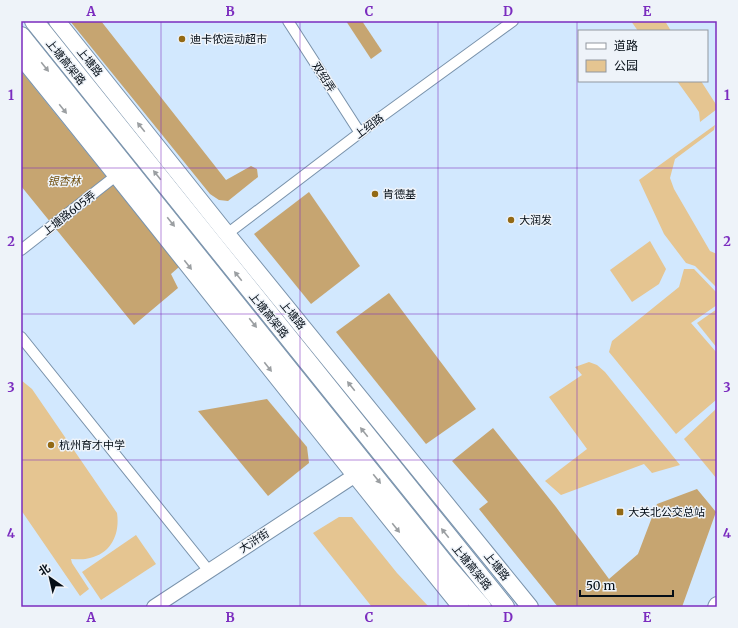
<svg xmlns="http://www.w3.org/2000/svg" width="738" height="628" font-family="Merriweather,'Noto Sans SC',serif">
	<rect width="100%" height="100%" fill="#d2e8fe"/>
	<g fill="#e5c591">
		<path d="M631,21H665L671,31H638Z"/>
		<path d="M677,81H701L717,106V109L700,122L699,112L695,106Z"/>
		<path d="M715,125L714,130L675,159L670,178L674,189L710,251L717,254V288L695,266L686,263L664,234L639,180Z"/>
		<path d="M650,241L666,269L659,284L632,302L610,270Z"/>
		<path d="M684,269H694L717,293V305L691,323L717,353L716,400L676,434L609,352L612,341L679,287Z"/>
		<path d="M717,309V348L697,323Z"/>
		<path d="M589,362L597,365L605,372L680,465L652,473L644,464L561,495L545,481L587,449L549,397L582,375L575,367Z"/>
		<path d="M21,380L32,389L117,513C120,533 112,553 90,558C84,560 77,559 71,559L72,563L89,589L80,596L21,510Z"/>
		<path d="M717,408V479L684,439Z"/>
		<path d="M339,517H352L397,573L429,607H372L313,533Z"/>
		<path d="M136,535L156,564L101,600L82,572Z"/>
	</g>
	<g fill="#c6a571">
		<path d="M70,21H101L226,180L251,166L257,169L258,177L228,201L219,200L210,194Z"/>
		<path d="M346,21H362L382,51L371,59Z"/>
		<path d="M21,71L179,267L171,274L178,288L134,325L21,186Z"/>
		<path d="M309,192L360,266L311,304L254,234Z"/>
		<path d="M389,293L476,409L426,444L336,332Z"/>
		<path d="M267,399L307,447L309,463L268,496L198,411Z"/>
		<path d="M493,428L556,507L609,579L638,554L657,504L697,489L716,512L682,607H558L479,509L488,502L452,461Z"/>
	</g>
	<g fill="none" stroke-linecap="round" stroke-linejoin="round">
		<g stroke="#7992ab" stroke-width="12">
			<g id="street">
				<path d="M288,21L360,133"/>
				<path d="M227,234L374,122L513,21"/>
				<path d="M21,250L117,175"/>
				<path d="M21,337L209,571"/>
			</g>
		</g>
		<g stroke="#7992ab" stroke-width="16">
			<path id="secondary" d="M154,607L354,476"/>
		</g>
		<g stroke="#7992ab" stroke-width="18">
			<g id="primary">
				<path d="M57,21L227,234L530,607"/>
				<path d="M21,57C169,239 313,425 461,607"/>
				<path d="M716,607L717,605"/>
			</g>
		</g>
		<g stroke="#7992ab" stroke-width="20">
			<g id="highway">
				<path d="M34,21L505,607"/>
				<path d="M21,36L445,564L482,607"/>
			</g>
		</g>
		<use href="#street" stroke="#fff" stroke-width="10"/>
		<use href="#secondary" stroke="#fff" stroke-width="14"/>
		<use href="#primary" stroke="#fff" stroke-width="16"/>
		<use href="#highway" stroke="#fff" stroke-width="18"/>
	</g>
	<defs><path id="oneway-solid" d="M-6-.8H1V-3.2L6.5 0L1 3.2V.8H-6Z"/></defs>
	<g fill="#9b9fa2">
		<use href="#oneway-solid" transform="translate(45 67) rotate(51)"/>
		<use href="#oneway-solid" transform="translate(63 109) rotate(51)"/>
		<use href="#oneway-solid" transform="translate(141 127) rotate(-129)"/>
		<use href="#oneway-solid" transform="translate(157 175) rotate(-129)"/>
		<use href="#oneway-solid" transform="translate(171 222) rotate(51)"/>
		<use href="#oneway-solid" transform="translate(188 265) rotate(52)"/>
		<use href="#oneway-solid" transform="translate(238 276) rotate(-129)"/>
		<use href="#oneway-solid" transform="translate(253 323) rotate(51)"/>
		<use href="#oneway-solid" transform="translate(268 367) rotate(52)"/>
		<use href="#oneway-solid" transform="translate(351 386) rotate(-129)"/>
		<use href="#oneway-solid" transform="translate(364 432) rotate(-129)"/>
		<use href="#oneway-solid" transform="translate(377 479) rotate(51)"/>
		<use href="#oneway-solid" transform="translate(396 528) rotate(51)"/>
		<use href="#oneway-solid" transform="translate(445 533) rotate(-129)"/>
	</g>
	<path fill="none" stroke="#7b2cbf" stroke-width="1" stroke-opacity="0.55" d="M161,21V607M300,21V607M438,21V607M577,21V607M21,168H717M21,314H717M21,460H717"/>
	<g fill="#936914" stroke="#eef3f9" stroke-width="1.5">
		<circle cx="182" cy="39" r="4"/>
		<circle cx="375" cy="194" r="4"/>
		<circle cx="511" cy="220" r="4"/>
		<circle cx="51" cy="445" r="4"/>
		<rect x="616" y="508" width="8" height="8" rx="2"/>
	</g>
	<g text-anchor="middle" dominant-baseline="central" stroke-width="3" stroke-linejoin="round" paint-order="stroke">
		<g font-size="11" fill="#050e17" stroke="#eef3f9" text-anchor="start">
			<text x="190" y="39">迪卡侬运动超市</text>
			<text x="383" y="194">肯德基</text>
			<text x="519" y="220">大润发</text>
			<text x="59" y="445">杭州育才中学</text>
			<text x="628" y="512">大关北公交总站</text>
		</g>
		<g font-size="11" fill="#050e17" stroke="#eef3f9">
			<text transform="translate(66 62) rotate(51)">上塘高架路</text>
			<text transform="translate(90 62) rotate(51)">上塘路</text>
			<text transform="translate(324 77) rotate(57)">双绍弄</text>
			<text transform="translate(369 126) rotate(-37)">上绍路</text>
			<text transform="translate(69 213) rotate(-38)">上塘路605弄</text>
			<text transform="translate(269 315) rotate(51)">上塘高架路</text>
			<text transform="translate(293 315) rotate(51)">上塘路</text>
			<text transform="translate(254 541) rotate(-33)">大浒街</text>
			<text transform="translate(497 566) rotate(51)">上塘路</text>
			<text transform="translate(472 567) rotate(51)">上塘高架路</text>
		</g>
		<g font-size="11" font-style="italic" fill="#6f4e0d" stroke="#eef3f9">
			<text x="64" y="181">银杏林</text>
		</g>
	</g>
	<rect width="738" height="628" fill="none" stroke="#eef3f9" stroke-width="44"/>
	<rect x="578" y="30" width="130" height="52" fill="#eef3f9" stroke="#91979f"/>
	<rect x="586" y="43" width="20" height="6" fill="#ffffff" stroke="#91979f"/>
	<text x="614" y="50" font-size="12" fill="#050e17">道路</text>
	<rect x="586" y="60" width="20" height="12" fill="#e5c591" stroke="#91979f"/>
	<text x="614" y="70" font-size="12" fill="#050e17">公园</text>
	<g transform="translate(50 578) rotate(326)" stroke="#eef3f9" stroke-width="3" paint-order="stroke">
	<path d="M0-3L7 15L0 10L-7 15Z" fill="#050e17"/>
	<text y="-6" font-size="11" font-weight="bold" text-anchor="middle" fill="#050e17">北</text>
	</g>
	<path d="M580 590v6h93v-6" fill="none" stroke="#050e17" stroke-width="2"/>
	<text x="586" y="590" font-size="12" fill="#050e17" stroke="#eef3f9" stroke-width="3" paint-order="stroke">50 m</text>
	<rect x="22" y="22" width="694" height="584" fill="none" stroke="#7b2cbf" stroke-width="1.5"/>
	<g font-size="13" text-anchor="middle" font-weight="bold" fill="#7b2cbf">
		<text x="91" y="16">A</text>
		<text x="230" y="16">B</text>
		<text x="369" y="16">C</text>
		<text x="508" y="16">D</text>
		<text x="647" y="16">E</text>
		<text x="11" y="100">1</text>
		<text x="727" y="100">1</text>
		<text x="11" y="246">2</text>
		<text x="727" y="246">2</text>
		<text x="11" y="392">3</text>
		<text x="727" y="392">3</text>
		<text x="11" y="538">4</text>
		<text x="727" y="538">4</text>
		<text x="91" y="622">A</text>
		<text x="230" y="622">B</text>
		<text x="369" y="622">C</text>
		<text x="508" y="622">D</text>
		<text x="647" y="622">E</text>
	</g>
</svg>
